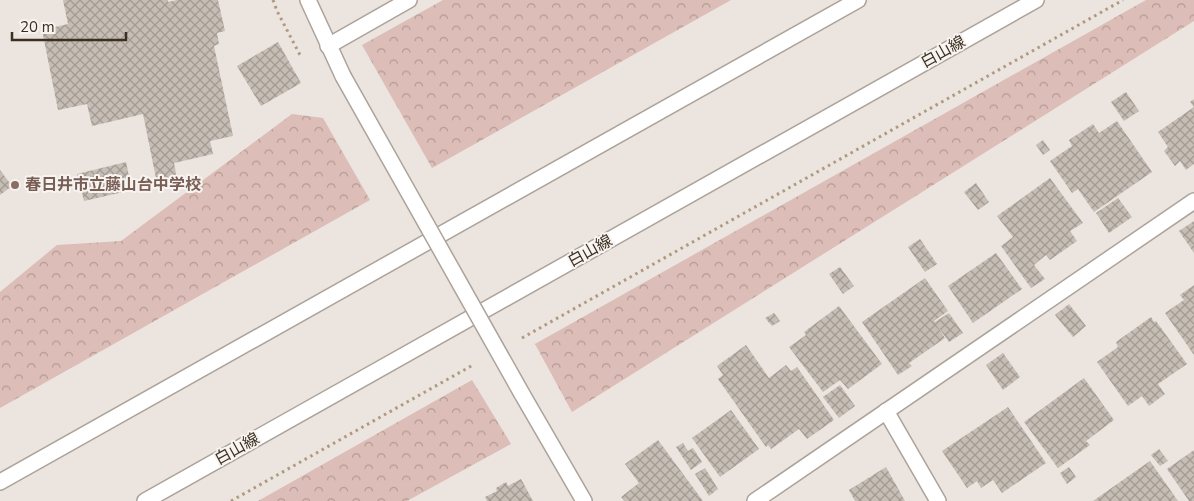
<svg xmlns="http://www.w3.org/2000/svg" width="1194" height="501" font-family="'Nunito Sans','Noto Sans JP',sans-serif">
	<defs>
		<pattern id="forest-crowns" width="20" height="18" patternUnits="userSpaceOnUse" patternTransform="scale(1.25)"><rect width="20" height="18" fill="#ddbdb7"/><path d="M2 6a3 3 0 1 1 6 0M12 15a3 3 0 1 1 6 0" fill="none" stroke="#b49a94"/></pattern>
		<pattern id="building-cross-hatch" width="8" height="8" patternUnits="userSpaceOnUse" patternTransform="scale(1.25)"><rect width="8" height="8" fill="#c6bdb5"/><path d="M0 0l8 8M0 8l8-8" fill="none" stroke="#a29a93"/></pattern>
	</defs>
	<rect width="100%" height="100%" fill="#ebe4df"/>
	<g fill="url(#forest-crowns)">
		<path d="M443,0H731L432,168L362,45Z"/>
		<path d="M1146,0H1194V21L572,412L535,344Z"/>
		<path d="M292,114L323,118L370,200L0,408V292L57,245L121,241Z"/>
		<path d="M472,380L511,444L407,501H258Z"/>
	</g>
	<g fill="url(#building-cross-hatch)">
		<path d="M63,0H168V2L177,0H218L225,31L217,33L219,44L214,46L233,136L210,141L213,154L174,163L177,178L157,183L143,114L92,126L87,104L58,110L42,30L68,24Z"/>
		<path d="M278,42L301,83L261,106L237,66Z"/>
		<path d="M1126,92L1139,111L1124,121L1111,102Z"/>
		<path d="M1194,99V164L1186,170L1180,161L1175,166L1164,151L1168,147L1158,132L1194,107L1190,102Z"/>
		<path d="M1117,121L1152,172L1094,212L1078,189L1072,193L1050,161L1072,146L1069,140L1093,124L1099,133Z"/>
		<path d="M1043,140L1050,150L1043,155L1036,145Z"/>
		<path d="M126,162L132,190L84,201L77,174Z"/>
		<path d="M0,170L12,186L0,195Z"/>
		<path d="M1050,178L1083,223L1070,231L1077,241L1050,260L1046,255L1034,265L1045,279L1031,288L1001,246L1013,237L997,216Z"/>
		<path d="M976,183L989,202L978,210L964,192Z"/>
		<path d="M1118,198L1132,217L1109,233L1096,213Z"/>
		<path d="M1194,221V253L1179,231Z"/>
		<path d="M920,239L937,264L925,272L908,247Z"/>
		<path d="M996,253L1022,289L973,323L948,286Z"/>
		<path d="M840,267L854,286L843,294L829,274Z"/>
		<path d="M925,278L948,311L934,321L935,322L949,313L963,333L949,342L936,324L945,338L909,363L912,366L898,375L862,322Z"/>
		<path d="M1194,285V355L1165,313L1184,300L1180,295Z"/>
		<path d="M1069,304L1086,326L1073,337L1055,315Z"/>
		<path d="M839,306L882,364L848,389L840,380L823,392L789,347L806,335L804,332Z"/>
		<path d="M774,313L780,321L772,326L765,318Z"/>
		<path d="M1151,317L1154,322L1156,321L1187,364L1158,384L1165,394L1149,406L1142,396L1128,406L1097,362L1118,347L1116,342Z"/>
		<path d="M746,345L769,378L786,365L791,371L797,367L834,420L807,439L799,429L771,449L768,445L766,447L718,379L723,375L717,366Z"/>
		<path d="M1003,353L1020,377L1003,390L986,365Z"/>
		<path d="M1084,378L1114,420L1086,441L1090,445L1058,468L1024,422Z"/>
		<path d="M840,385L855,406L839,418L823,397Z"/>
		<path d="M1008,407L1046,463L1002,493L993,480L981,488L977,481L967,488L942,451Z"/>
		<path d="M731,410L759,449L720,477L692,438Z"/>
		<path d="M658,440L703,501H624L621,497L639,483L625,464Z"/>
		<path d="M683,443L688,451L693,448L702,462L691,470L676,447Z"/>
		<path d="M1159,449L1168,461L1160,466L1151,455Z"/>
		<path d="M1194,450V501H1189L1167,469Z"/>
		<path d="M1150,461L1178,501H1093Z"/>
		<path d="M886,467L905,501H855L849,490Z"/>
		<path d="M1069,467L1076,477L1067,484L1060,473Z"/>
		<path d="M705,468L718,489L709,496L695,474Z"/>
		<path d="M521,479L533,501H487L485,497L497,491L496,488L506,482L508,486Z"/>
	</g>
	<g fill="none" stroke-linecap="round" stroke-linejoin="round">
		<g stroke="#aca39a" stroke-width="18">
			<g id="minor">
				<path d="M308,0L343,76"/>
				<path d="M328,46L409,0"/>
				<path d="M522,394L584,501"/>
				<path d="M886,411L938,501"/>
				<path d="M0,482L858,0"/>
				<path d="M145,501L1036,0"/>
				<path d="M755,501L1194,201"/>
			</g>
		</g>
		<g stroke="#af9a7f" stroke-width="3" stroke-dasharray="2.5 4" stroke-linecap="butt">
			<path d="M273,0L277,11L300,55"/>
			<path d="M522,338L1123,0"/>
			<path d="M231,501L473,365"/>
		</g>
		<use href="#minor" stroke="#fff" stroke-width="15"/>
		<g stroke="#aca39a" stroke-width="18" stroke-linecap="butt">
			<path id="minor-bridge" d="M343,76L522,394"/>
		</g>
		<use href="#minor-bridge" stroke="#fff" stroke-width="15"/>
	</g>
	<circle fill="#8d6e63" stroke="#f7f3f0" stroke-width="2" cx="15" cy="185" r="5"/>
	<g text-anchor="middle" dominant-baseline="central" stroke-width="4" stroke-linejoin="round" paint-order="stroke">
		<g font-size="16" fill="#3b3020" stroke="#f7f3f0">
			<text transform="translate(943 52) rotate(-29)">白山線</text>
			<text transform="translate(590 251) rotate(-29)">白山線</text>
			<text transform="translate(237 449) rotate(-29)">白山線</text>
		</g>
		<g font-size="16" font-weight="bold" fill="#785e54" stroke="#f7f3f0" text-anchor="start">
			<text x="25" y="185">春日井市立藤山台中学校</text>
		</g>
	</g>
	<path d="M12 32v8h114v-8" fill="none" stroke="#3b3020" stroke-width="2.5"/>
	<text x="20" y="32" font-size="15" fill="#3b3020" stroke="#f7f3f0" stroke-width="4" paint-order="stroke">20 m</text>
</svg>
